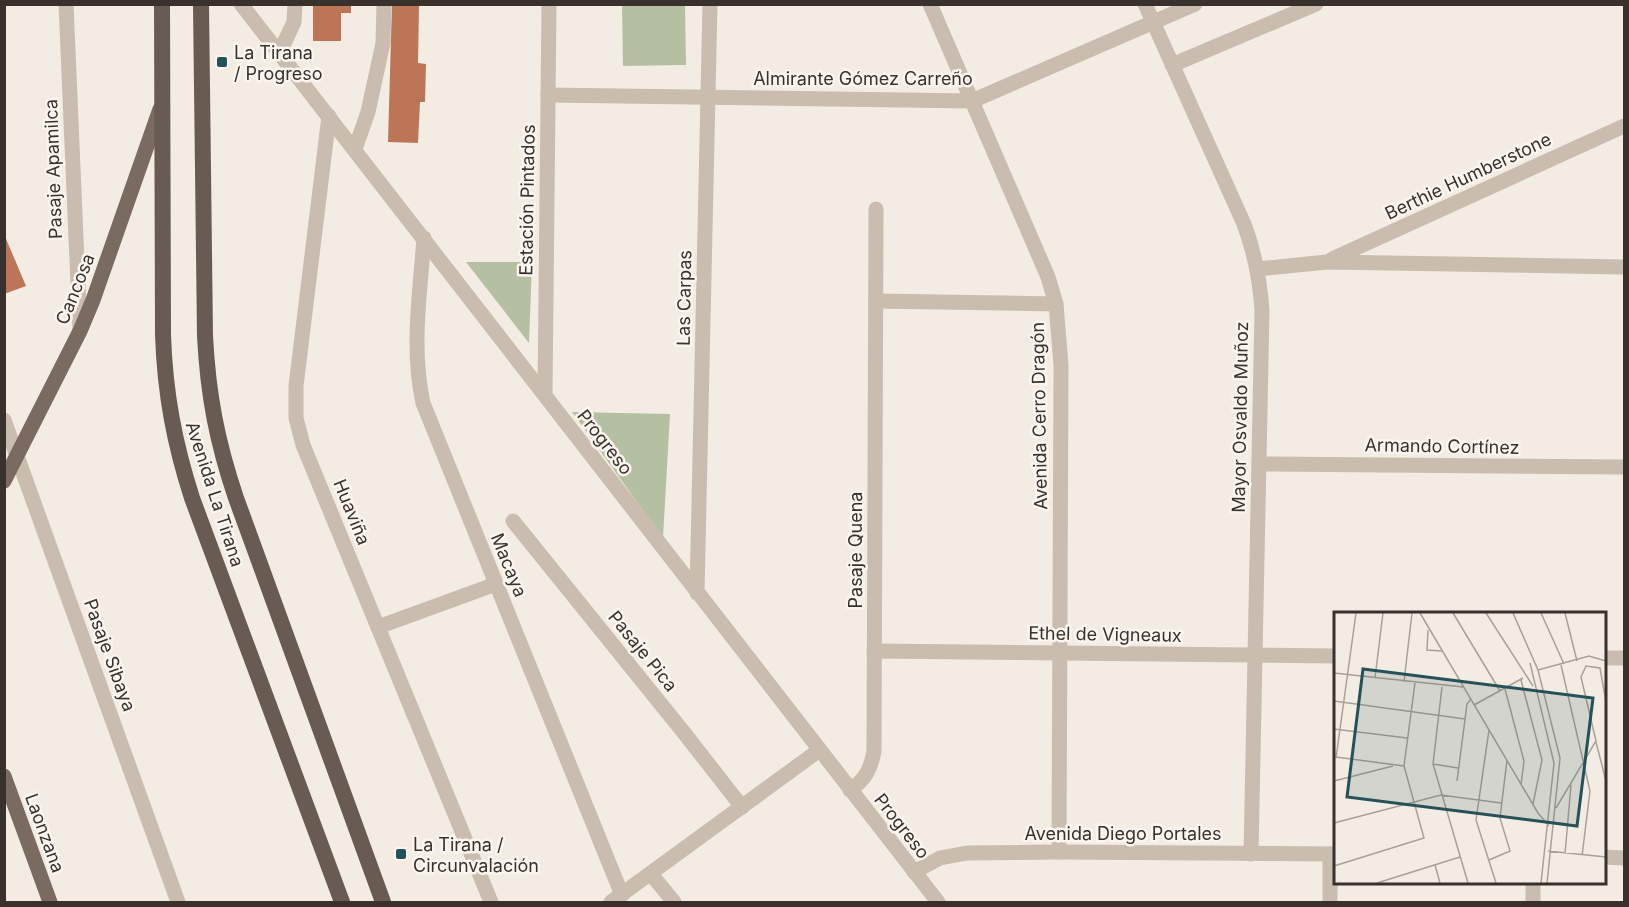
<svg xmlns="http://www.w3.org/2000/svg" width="1629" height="907" font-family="Inter,sans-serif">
	<rect width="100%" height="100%" fill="#f2ece3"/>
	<g fill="#b5c0a3">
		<path d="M622,5H685L686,65L623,66Z"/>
		<path d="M466,262H532L529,343Z"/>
		<path d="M572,412L670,414L663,538Z"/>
	</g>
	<g fill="#bc7557">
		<path d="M313,4H351V13H341V41H313Z"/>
		<path d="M392,4H419L418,63L426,64L425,102H420L418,143L388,142Z"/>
		<path d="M4,234L26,286L4,294Z"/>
	</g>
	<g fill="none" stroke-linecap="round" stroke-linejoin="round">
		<g stroke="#cabdaf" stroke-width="15">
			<path d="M280,52L294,22L295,4"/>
			<path d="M1172,65L1316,4"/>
			<path d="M355,149L368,112L383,43L384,4"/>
			<path d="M513,521L685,734L742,807"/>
		</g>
		<g stroke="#cabdaf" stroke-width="15">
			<path d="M66,4L80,331"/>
			<path d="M1145,4L1244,224C1255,253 1260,281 1262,311L1251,854"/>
			<path d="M548,95L972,101L1195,4"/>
			<path d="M329,116L296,386V418L303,445L491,902"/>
			<path d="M424,238C420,293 411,349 423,403L622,895"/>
			<path d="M1332,259L1624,126"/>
			<path d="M1257,269L1327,262L1624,267"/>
			<path d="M876,301L1056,304"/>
			<path d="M545,395L549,4"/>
			<path d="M4,420L178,902"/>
			<path d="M1259,464L1624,467"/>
			<path d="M697,593L710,4"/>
			<path d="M378,627L496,584"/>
			<path d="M874,651L1335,656"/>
			<path d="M1604,658H1624"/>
			<path d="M850,790C865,780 871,769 874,751L876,209"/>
			<path d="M651,874L674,902"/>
			<path d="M1533,882V902"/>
			<path d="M611,902L818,751"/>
			<path d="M1330,902V854"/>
		</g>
		<g stroke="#cabdaf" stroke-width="15">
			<path d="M241,4L938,902"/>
			<path d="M930,4L1048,277L1056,304L1061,365L1059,852"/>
			<path d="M1604,857L1624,858"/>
			<path d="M914,872L940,858L967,853L1059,852L1335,854"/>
		</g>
		<g stroke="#7a6a5f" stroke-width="15">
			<path d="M4,481L80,331L93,300L160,109"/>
			<path d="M4,776L50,902"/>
		</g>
		<g stroke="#6a5b52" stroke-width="16">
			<path d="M162,4L163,335C165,393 174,442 192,498L342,902"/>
			<path d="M201,4L205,336C208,395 217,442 236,498L383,902"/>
		</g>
	</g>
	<g fill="#255258" stroke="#faf5ef" stroke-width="2">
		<rect x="216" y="56" width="12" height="12" rx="3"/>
		<rect x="395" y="848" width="12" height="12" rx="3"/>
	</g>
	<g text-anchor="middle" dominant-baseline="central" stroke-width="5" stroke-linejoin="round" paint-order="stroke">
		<g font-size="18" fill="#39312c" stroke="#faf5ef" text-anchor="start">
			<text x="234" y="52">La Tirana<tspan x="234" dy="21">/ Progreso</tspan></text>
			<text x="413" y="844">La Tirana /<tspan x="413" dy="21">Circunvalación</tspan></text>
		</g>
		<g font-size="18" fill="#39312c" stroke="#faf5ef">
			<text x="863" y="78">Almirante Gómez Carreño</text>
			<text transform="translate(53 169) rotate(-92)">Pasaje Apamilca</text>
			<text transform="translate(1468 176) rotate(-25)">Berthie Humberstone</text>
			<text transform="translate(527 200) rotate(-89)">Estación Pintados</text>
			<text transform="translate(75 289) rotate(-68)">Cancosa</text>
			<text transform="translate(684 298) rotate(-89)">Las Carpas</text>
			<text transform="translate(1039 416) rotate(-91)">Avenida Cerro Dragón</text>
			<text transform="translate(1240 417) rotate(-89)">Mayor Osvaldo Muñoz</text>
			<text transform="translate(605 442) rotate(52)">Progreso</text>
			<text transform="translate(1442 446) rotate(1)">Armando Cortínez</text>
			<text transform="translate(215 494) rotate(72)">Avenida La Tirana</text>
			<text transform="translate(352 512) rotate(68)">Huaviña</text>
			<text transform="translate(855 550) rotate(-90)">Pasaje Quena</text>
			<text transform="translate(509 565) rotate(68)">Macaya</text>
			<text transform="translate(1105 634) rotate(1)">Ethel de Vigneaux</text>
			<text transform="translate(643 651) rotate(51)">Pasaje Pica</text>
			<text transform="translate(110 655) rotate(70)">Pasaje Sibaya</text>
			<text transform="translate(902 826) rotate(52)">Progreso</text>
			<text transform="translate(45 833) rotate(70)">Laonzana</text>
			<text x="1123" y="833">Avenida Diego Portales</text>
		</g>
	</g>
	<g transform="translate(1334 612)">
		<rect width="272" height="272" fill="#f2ece3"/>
		<path fill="none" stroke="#a8a19a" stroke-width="1.5" d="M86,1L204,201L215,214M119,1L166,79M152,1L199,74M179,1L204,58L226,146L213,271M207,1L230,52M231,1L243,49M94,18L93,38L108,39M196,51L220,151L207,271M227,53L256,179L248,244M204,58L255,44L272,49M0,61L129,75M41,66L49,1M187,68L208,148L199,192M70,70L78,1M108,75L99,152L134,271M171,77L190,149L187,173M0,89L131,107M140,93L189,66M0,117L73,126M155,118L142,208L162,271M262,130L272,169M2,145L70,154M2,146L22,1M99,152L124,156M0,169L59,154M123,169L133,92L137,87M222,196L262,129L247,65L252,54L266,56L272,90M0,211L107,183L167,191M214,239L272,245M231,242L237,173M155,248L176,239L166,206L173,148M101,253L106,271M0,254L90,226L70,154L81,71M43,271L126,245"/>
		<path fill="#255258" fill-opacity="0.15" stroke="#255258" stroke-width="3" d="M29,57L259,86L243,214L13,185Z"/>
		<rect width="272" height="272" fill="none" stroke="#39312c" stroke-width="3"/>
	</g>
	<rect width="1629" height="907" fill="none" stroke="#39312c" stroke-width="12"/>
</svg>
